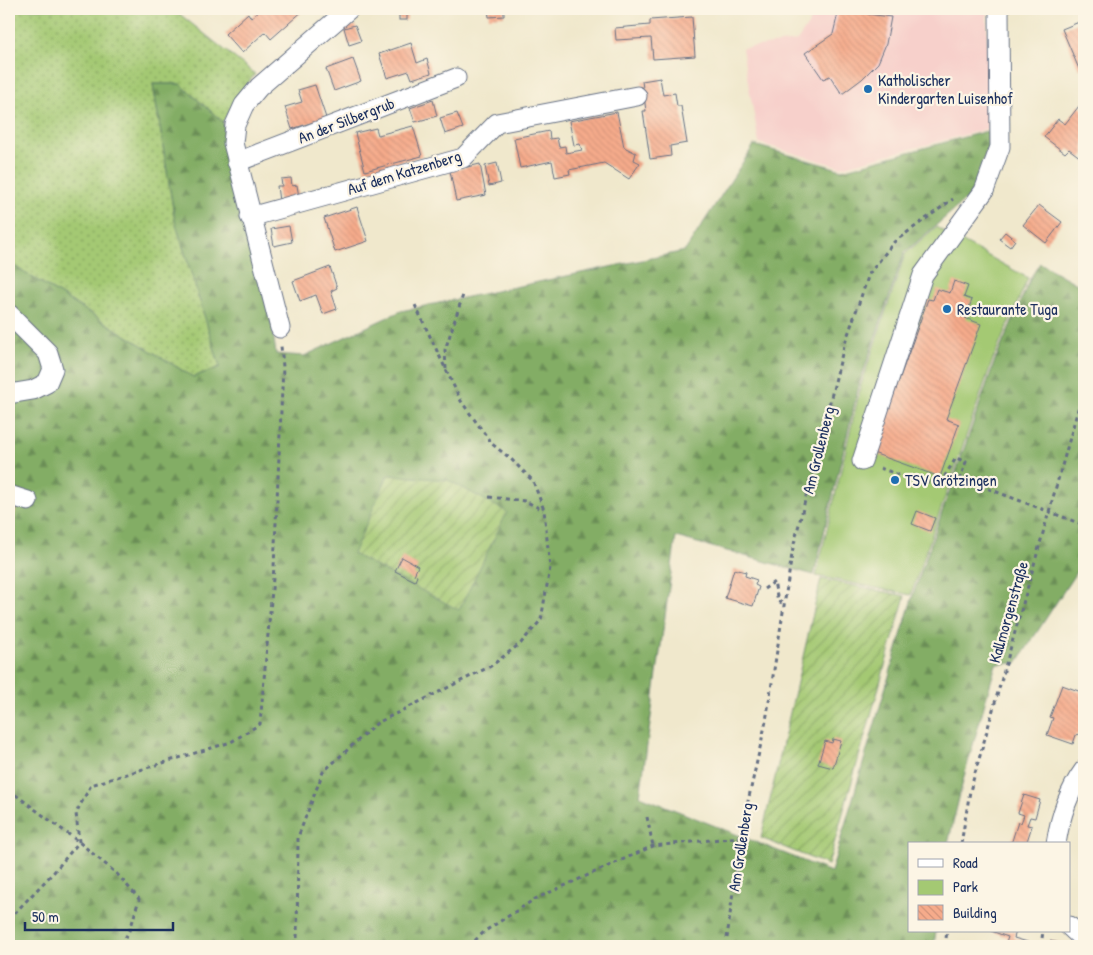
<svg xmlns="http://www.w3.org/2000/svg" width="1093" height="955" font-family="'Patrick Hand',sans-serif">
	<defs>
		<pattern id="grass-dots" width="8" height="8" patternUnits="userSpaceOnUse" patternTransform="scale(1.25)"><rect width="8" height="8" fill="#a4c973"/><path d="M2 2h.1M6 6h.1" fill="none" stroke="#85a462" stroke-width="1.8" stroke-linecap="round"/></pattern>
		<pattern id="forest-firs" width="22" height="20" patternUnits="userSpaceOnUse" patternTransform="scale(1.25)"><rect width="22" height="20" fill="#83ad65"/><path d="M5 1l3.5 6h-7zM16 11l3.5 6h-7z" fill="#6a8d56"/></pattern>
		<pattern id="garden-furrows" width="10" height="10" patternUnits="userSpaceOnUse" patternTransform="scale(1.25)"><rect width="10" height="10" fill="#a4c973"/><path d="M-1 1l2-2M0 10L10 0M9 11l2-2" fill="none" stroke="#85a462"/></pattern>
		<pattern id="building-back-hatch" width="6" height="6" patternUnits="userSpaceOnUse" patternTransform="scale(1.25)"><rect width="6" height="6" fill="#f6ab8b"/><path d="M-1 5l2 2M0 0l6 6M5-1l2 2" fill="none" stroke="#d2937a"/></pattern>
	</defs>
	<rect width="100%" height="100%" fill="#fcf5e5"/>
	<filter id="ink" filterUnits="userSpaceOnUse"><feTurbulence type="fractalNoise" baseFrequency=".02" numOctaves="2"/><feDisplacementMap in="SourceGraphic" scale="10" xChannelSelector="R" yChannelSelector="G"/><feConvolveMatrix kernelMatrix="1 2 1 2 8 2 1 2 1" color-interpolation-filters="sRGB"/></filter>
	<filter id="wash" filterUnits="userSpaceOnUse"><feTurbulence type="fractalNoise" baseFrequency=".0096" numOctaves="4" result="noise"/><feDisplacementMap in="SourceGraphic" scale="20" xChannelSelector="R" yChannelSelector="G"/><feGaussianBlur stdDeviation="1.12" result="paint"/><feColorMatrix in="noise" values="0 0 0 0 0 0 0 0 0 0 0 0 0 0 0 0 0 1.4 0 .05"/><feComposite in="paint" operator="in"/></filter>
	<g filter="url(#wash)">
		<rect width="100%" height="100%" fill="#f0e8cc"/>
		<path fill="#f7d0cb" d="M819,9H987V129L841,167L759,143L742,48L797,41Z"/>
		<path fill="url(#grass-dots)" stroke="#607c68" d="M9,9H178L177,12L255,74L235,100L223,122L180,84H153L175,221L221,367L193,377L9,263Z"/>
		<path fill="url(#forest-firs)" stroke="#4f6e62" d="M153,84H180L223,122L243,218L272,325L276,354L304,356L401,311L685,251L754,145L842,170L987,131L988,147L970,196L904,253L859,385L814,575L676,537L640,796L831,872L913,595L994,363L1031,277L1040,263L1084,288V560L1017,663L996,664L965,773L948,844H909V931H936L934,946H9V263L193,377L220,367L175,221Z"/>
		<path fill="#a4c973" stroke="#607c68" d="M936,227L1028,278L992,362L911,595L816,576L861,385L905,254Z"/>
		<g fill="url(#garden-furrows)" stroke="#607c68">
			<path d="M388,475L448,480L507,512L459,610L353,554Z"/>
			<path d="M821,579L905,596L828,865L761,838Z"/>
		</g>
		<g id="blocks">
			<g fill="url(#building-back-hatch)">
				<path d="M261,9H305L271,39L265,32L242,53L225,34L248,13L251,18Z"/>
				<rect x="399" y="9" width="8" height="11"/>
				<path d="M488,9H504V16L489,17Z"/>
				<path d="M839,9H868L867,14L891,17L886,44L878,63L862,79L842,94L830,76L823,79L805,53L833,34Z"/>
				<path d="M692,17L695,56L653,59L651,38L616,40L615,28L650,25V20Z"/>
				<path d="M1084,20V67L1079,69L1062,29Z"/>
				<path d="M355,25L361,41L349,45L344,28Z"/>
				<path d="M411,43L417,63L427,59L431,73L412,79L409,71L387,78L379,54Z"/>
				<path d="M353,59L361,81L334,91L326,69Z"/>
				<path d="M660,78L663,95L675,93L677,106H681L687,143L670,146L671,156L650,159L643,111H646L642,81Z"/>
				<path d="M315,85L326,118L292,129L285,107L302,102L298,90Z"/>
				<path d="M433,100L437,116L415,122L410,108Z"/>
				<path d="M1079,106L1084,110V154L1081,158L1069,149L1065,153L1044,137L1058,119L1065,124Z"/>
				<path d="M617,112L624,147L636,153L634,160L640,163L629,179L604,163L569,170L570,174L555,177L552,161L520,168L514,138L549,131L550,139L557,138L559,147L565,146L566,153L582,150L580,144L574,145L569,121Z"/>
				<path d="M457,113L463,128L445,134L440,118Z"/>
				<path d="M413,126L422,156L365,171L355,133L376,128L378,135Z"/>
				<path d="M497,163L501,183L489,186L485,166Z"/>
				<path d="M480,164L486,195L456,201L450,171Z"/>
				<path d="M291,178L292,186L297,185L299,198L279,201L277,186H282L281,179Z"/>
				<path d="M1039,205L1062,222L1046,243L1023,225Z"/>
				<path d="M357,207L368,241L335,252L324,218Z"/>
				<path d="M289,226L292,242L274,246L271,229Z"/>
				<path d="M1005,232L1015,240L1010,247L999,239Z"/>
				<path d="M330,267L337,288L331,291L337,309L323,314L316,295L300,301L293,281Z"/>
				<path d="M954,281L968,286L964,297L972,300L965,318L981,324L946,419L959,424L940,477L873,453L928,299L933,300L937,289L950,293Z"/>
				<path d="M9,501L18,504L12,522L9,520Z"/>
				<path d="M917,511L935,518L930,531L912,524Z"/>
				<path d="M402,557L418,566L414,575L417,576L415,581L395,571Z"/>
				<path d="M734,569L746,572L745,576L757,580L755,585L759,587L753,606L725,598Z"/>
				<path d="M1062,685L1084,693V733L1076,735L1073,744L1047,735L1053,718L1050,717Z"/>
				<path d="M833,739L841,741L833,768L818,764L825,741L832,743Z"/>
				<path d="M1024,795L1040,800L1035,818L1030,817L1027,825L1032,826L1026,844H1011L1018,822L1021,823L1024,815L1018,813Z"/>
				<path d="M991,931H1016L1014,938L1031,943L1030,946H1005L1008,937Z"/>
				<path d="M1050,941L1066,944V946H1049Z"/>
			</g>
		</g>
	</g>
	<g filter="url(#ink)">
		<use href="#blocks" fill-opacity="0" stroke="#667084" stroke-width="1"/>
		<g fill="none" stroke-linecap="round" stroke-linejoin="round">
			<g stroke="#667084" stroke-width="21">
				<g id="minor">
					<path d="M237,162L456,78"/>
					<path d="M250,217L463,158L497,123L637,96"/>
					<path d="M9,314L48,353L53,369L47,383L33,390L9,394"/>
					<path d="M280,328L233,143L235,125L244,105L259,87L349,9"/>
					<path d="M862,461L923,275L984,191L1000,147L999,9"/>
					<path d="M9,495L28,501"/>
					<path d="M1056,844C1060,817 1068,792 1084,770"/>
					<path d="M1069,926L1084,940"/>
				</g>
			</g>
			<g stroke="#667084" stroke-width="3" stroke-dasharray="4 4" stroke-linecap="butt">
				<path d="M446,369L445,350L463,295"/>
				<path d="M880,468L918,482L925,481L939,485L956,458L966,462L960,478L1084,525"/>
				<path d="M489,497L525,501L543,510"/>
				<path d="M764,589L774,582L778,601L784,604"/>
				<path d="M9,790L79,842L117,874L139,899L131,927L121,946"/>
				<path d="M647,817L653,846"/>
				<path d="M961,844L970,791L1084,388"/>
				<path d="M9,919L54,872L79,842L76,813L91,785L231,742L260,724L274,567L283,367L281,346"/>
				<path d="M297,946L298,837L323,772L377,723L491,666L521,643L541,620L550,568L544,510L533,481L511,459L492,444L461,401L415,305"/>
				<path d="M469,946L485,931L535,899L653,846L740,837"/>
				<path d="M726,946L740,837L766,721L793,548L844,346L869,274L894,242L953,199"/>
				<path d="M945,946L947,931"/>
				<path d="M1041,946L1043,931"/>
			</g>
			<use href="#minor" stroke="#fff" stroke-width="19"/>
		</g>
	</g>
	<g fill="#1f6fb2" stroke="#fcf5e5" stroke-width="2">
		<circle cx="868" cy="89" r="5"/>
		<circle cx="947" cy="309" r="5"/>
		<circle cx="895" cy="480" r="5"/>
	</g>
	<g text-anchor="middle" dominant-baseline="central" stroke-width="4.5" stroke-linejoin="round" paint-order="stroke">
		<g font-size="16" fill="#1b2f5e" stroke="#fcf5e5" text-anchor="start">
			<text x="878" y="80">Katholischer<tspan x="878" dy="18">Kindergarten Luisenhof</tspan></text>
			<text x="957" y="309">Restaurante Tuga</text>
			<text x="905" y="480">TSV Grötzingen</text>
		</g>
		<g font-size="16" fill="#1b2f5e" stroke="#fcf5e5">
			<text transform="translate(346 120) rotate(-21)">An der Silbergrub</text>
			<text transform="translate(404 172) rotate(-17)">Auf dem Katzenberg</text>
			<text transform="translate(818 450) rotate(-76)">Am Grollenberg</text>
			<text transform="translate(1008 612) rotate(-74)">Kallmorgenstraße</text>
			<text transform="translate(740 847) rotate(-81)">Am Grollenberg</text>
		</g>
	</g>
	<rect width="1093" height="955" fill="none" stroke="#fcf5e5" stroke-width="30"/>
	<rect x="908" y="842" width="162" height="90" fill="#fcf5e5" stroke="#a2a6af"/>
	<rect x="918" y="859" width="25" height="8" fill="#ffffff" stroke="#a2a6af"/>
	<text x="953" y="868" font-size="15" fill="#1b2f5e">Road</text>
	<rect x="918" y="880" width="25" height="15" fill="#a4c973" stroke="#a2a6af"/>
	<text x="953" y="892" font-size="15" fill="#1b2f5e">Park</text>
	<rect x="918" y="905" width="25" height="15" fill="url(#building-back-hatch)" stroke="#a2a6af"/>
	<text x="953" y="918" font-size="15" fill="#1b2f5e">Building</text>
	<path d="M25 922v8h148v-8" fill="none" stroke="#1b2f5e" stroke-width="2.5"/>
	<text x="32" y="922" font-size="15" fill="#1b2f5e" stroke="#fcf5e5" stroke-width="4" paint-order="stroke">50 m</text>
</svg>
